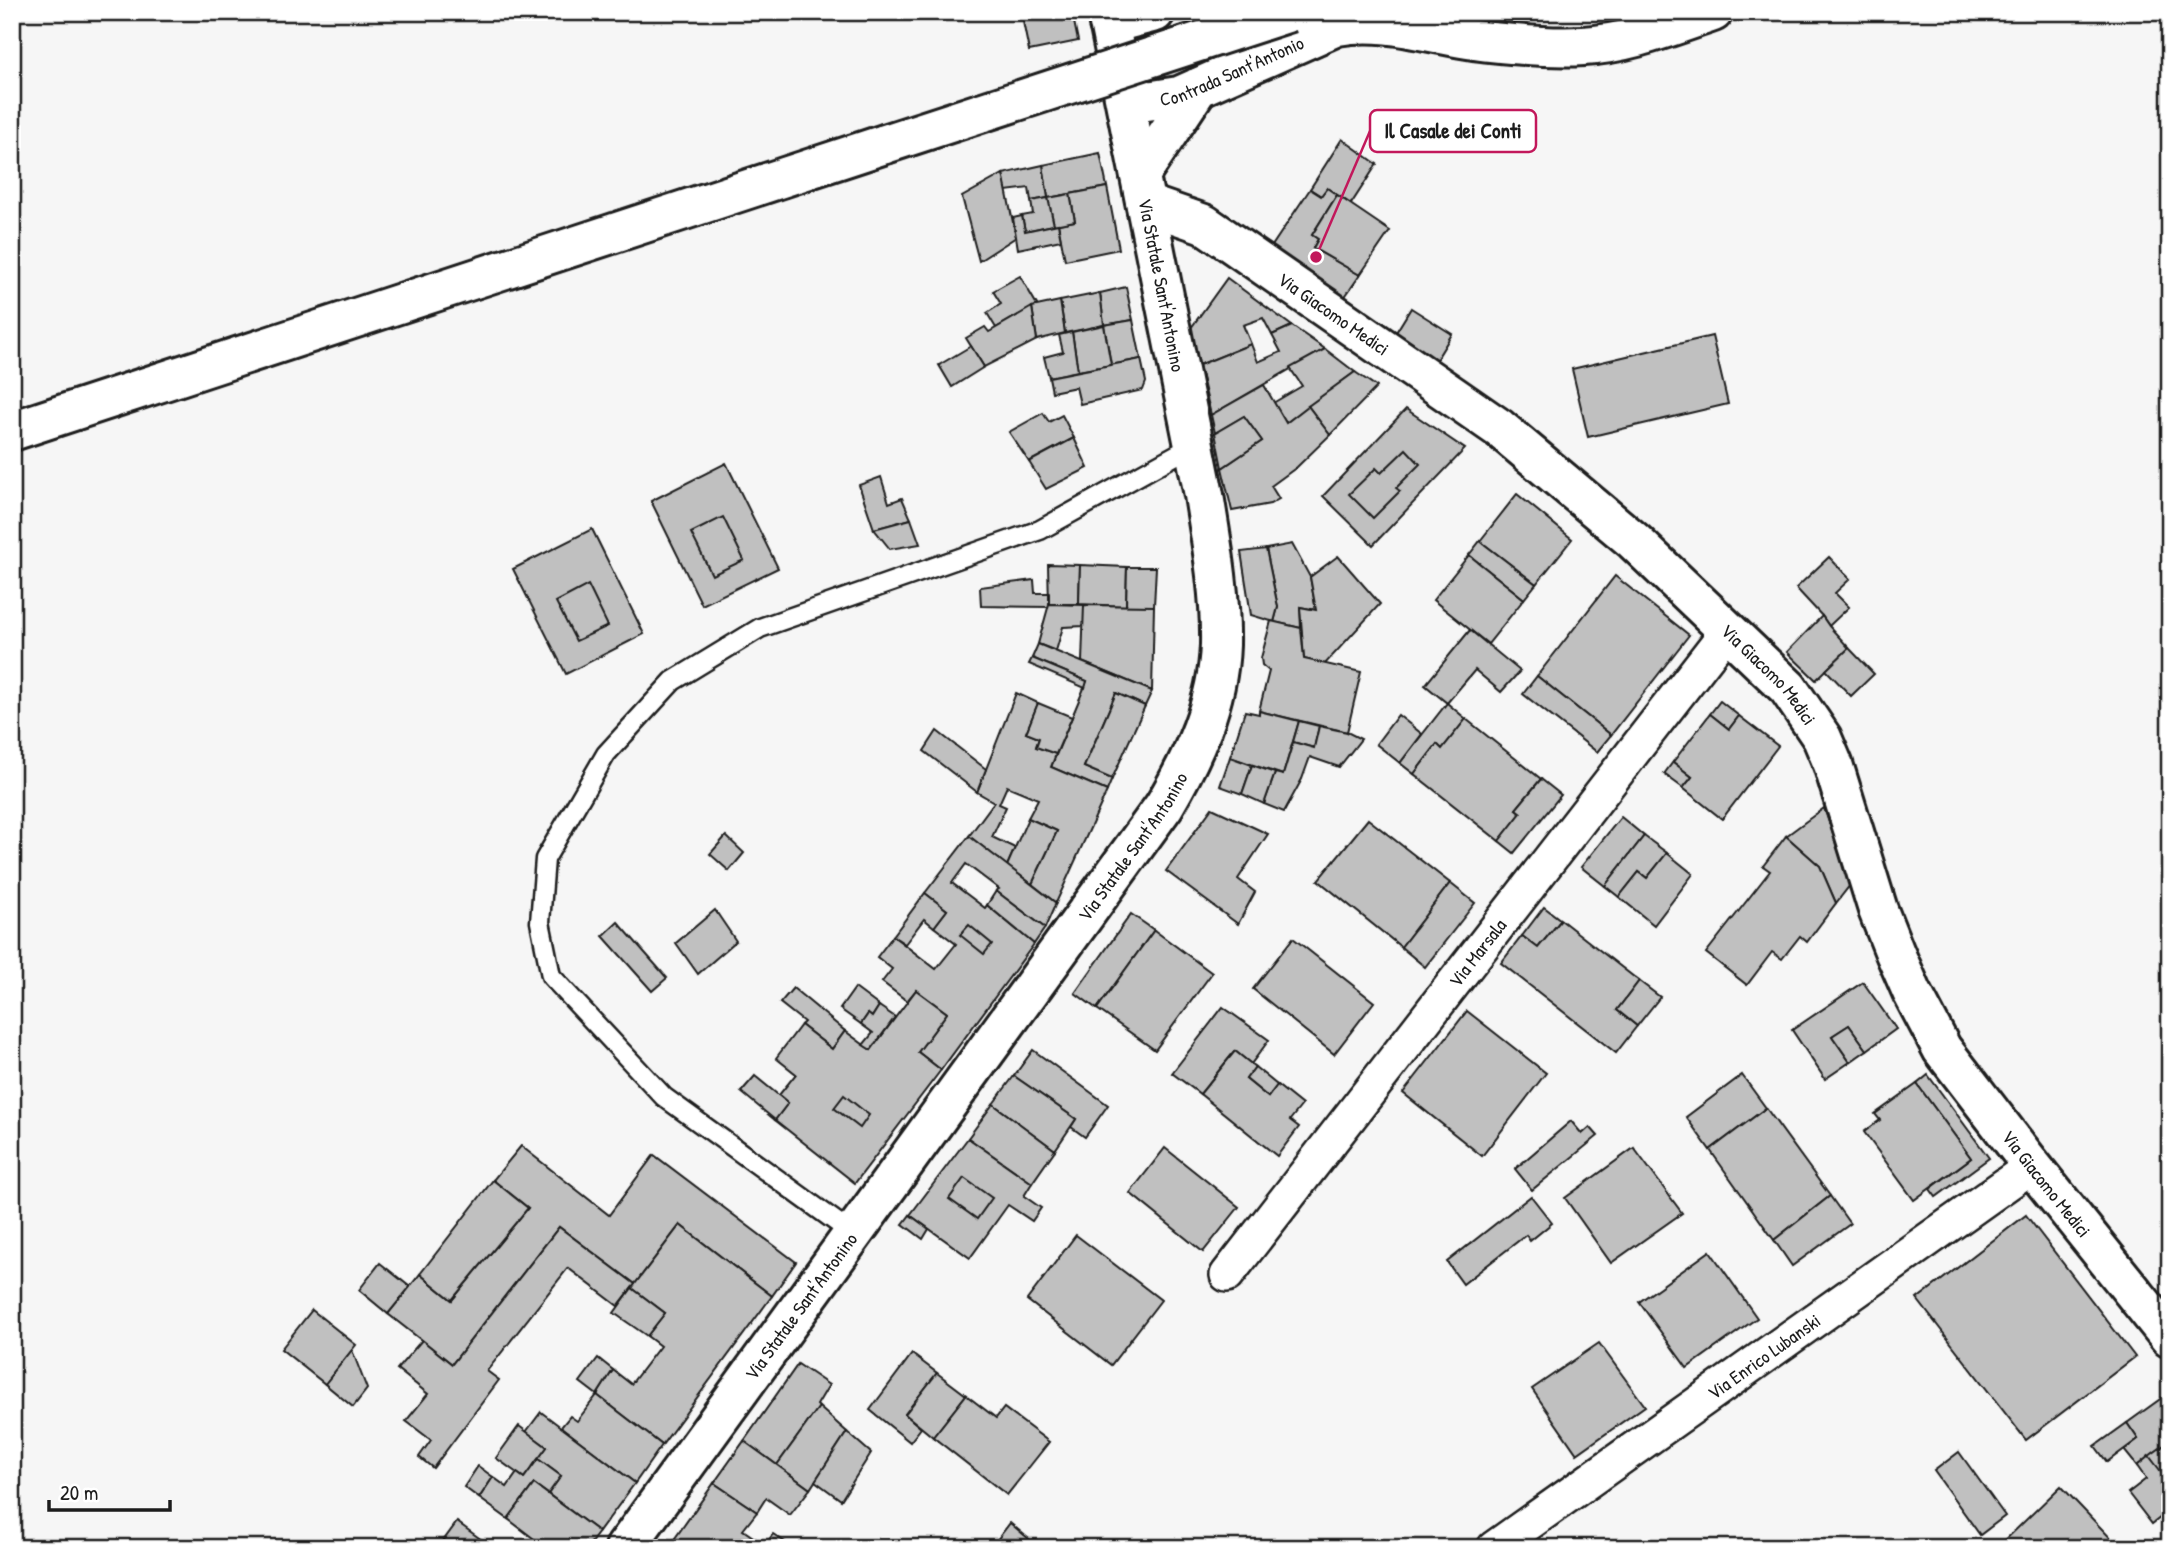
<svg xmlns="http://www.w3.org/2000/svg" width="2182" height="1560" font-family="'Patrick Hand',sans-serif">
	<rect width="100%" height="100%" fill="#f6f6f6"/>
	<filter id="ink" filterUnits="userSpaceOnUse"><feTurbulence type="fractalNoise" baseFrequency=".0143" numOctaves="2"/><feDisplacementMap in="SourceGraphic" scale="14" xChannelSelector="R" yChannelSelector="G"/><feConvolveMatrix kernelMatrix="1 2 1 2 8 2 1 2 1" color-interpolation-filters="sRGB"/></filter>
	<g filter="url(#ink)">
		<g fill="#c0c0c0" stroke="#1c1c1c" stroke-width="2">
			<path d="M1021,12H1072L1078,41L1029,51Z"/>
			<path d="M1342,139L1377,164L1351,204L1327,188L1321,196L1310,189Z"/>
			<path d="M1100,153L1107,187L1048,198L1043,165Z"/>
			<path d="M1043,165L1048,198L1031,201L1029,188L1006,191L1003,174Z"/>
			<path d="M1003,174L1016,237L979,261L962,197Z"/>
			<path d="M1107,187L1119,249L1065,260L1058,224L1075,221L1070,194Z"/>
			<path d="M1327,188L1337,195L1312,235L1318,239L1313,248L1360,275L1344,298L1270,249L1310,189L1321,196Z"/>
			<path d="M1070,194L1075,221L1054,225L1048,198Z"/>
			<path d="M1337,195L1390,231L1360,275L1313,248L1318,239L1312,235Z"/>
			<path d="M1048,198L1054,225L1025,231L1022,216L1033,214L1031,201Z"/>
			<path d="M1022,216L1025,231L1058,224L1061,240L1018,249L1013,218Z"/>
			<path d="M1020,276L1037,305L996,328L987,313L1001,304L993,291Z"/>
			<path d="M1227,278L1292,326L1272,335L1263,318L1243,325L1251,344L1199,365L1191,328Z"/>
			<path d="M1126,287L1133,320L1104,325L1100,293Z"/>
			<path d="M1100,293L1104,325L1065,333L1060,301Z"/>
			<path d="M1060,301L1065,333L1037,340L1032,307Z"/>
			<path d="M1032,307L1037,340L984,367L966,338L985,327L989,332Z"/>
			<path d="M1411,308L1452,334L1436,360L1395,334Z"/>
			<path d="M1133,320L1141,359L1111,365L1104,325Z"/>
			<path d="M1104,325L1111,365L1078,371L1072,332Z"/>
			<path d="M1292,326L1325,349L1211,415L1199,365L1251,344L1258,362L1281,352L1272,335Z"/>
			<path d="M1072,332L1078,371L1049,377L1044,357L1063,352L1059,335Z"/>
			<path d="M1712,336L1728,404L1588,437L1572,369Z"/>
			<path d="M971,346L984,367L952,387L939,365Z"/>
			<path d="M1325,349L1355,372L1286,423L1273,403L1302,386L1290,368Z"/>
			<path d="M1141,359L1146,382L1143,390L1080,404L1076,387L1052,392L1049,377Z"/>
			<path d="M1355,372L1377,387L1330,435L1308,406Z"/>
			<path d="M1264,385L1286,423L1308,406L1330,435L1297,467L1271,486L1279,499L1270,504L1232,511L1222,468L1262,441L1244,416L1215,433L1211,415Z"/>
			<path d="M1406,409L1465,449L1373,545L1323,496Z"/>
			<path d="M1043,413L1049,422L1062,415L1074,438L1029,462L1009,432Z"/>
			<path d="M1244,416L1262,441L1222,468L1215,433Z"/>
			<path d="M1074,438L1088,468L1046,489L1029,462Z"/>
			<path d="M1406,449L1420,464L1396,488L1400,491L1373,518L1349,494L1376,468L1381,473Z"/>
			<path d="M726,463L778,568L702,605L651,501Z"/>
			<path d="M881,477L889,503L902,498L911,519L874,529L859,485Z"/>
			<path d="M1517,494L1572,539L1536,584L1480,541Z"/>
			<path d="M723,517L744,560L712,575L691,533Z"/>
			<path d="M911,519L920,544L890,549L874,529Z"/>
			<path d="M592,529L644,634L566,674L513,569Z"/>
			<path d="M1480,541L1536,584L1524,599L1469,555Z"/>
			<path d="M1292,544L1310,577L1316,610L1300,607L1301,628L1274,622L1278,607L1266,549Z"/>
			<path d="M1266,549L1278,607L1274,622L1251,615L1241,552Z"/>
			<path d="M1469,555L1524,599L1488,644L1433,600Z"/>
			<path d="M1338,556L1380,604L1325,664L1304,659L1300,607L1316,610L1310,577Z"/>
			<path d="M1829,557L1850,579L1835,593L1849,607L1829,626L1822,616L1796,588Z"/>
			<path d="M1048,564L1080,565L1079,604H1049Z"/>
			<path d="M1080,565L1127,567L1126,606L1079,604Z"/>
			<path d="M1127,567H1156L1154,606H1126Z"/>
			<path d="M1615,576L1689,635L1611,735L1537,676Z"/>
			<path d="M1034,580L1035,593H1049V607L981,606L980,587Z"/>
			<path d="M588,585L608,626L576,641L556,602Z"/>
			<path d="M1049,604L1084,605V626L1063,627L1056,651L1038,644Z"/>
			<path d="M1084,605L1154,606L1152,691L1082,662Z"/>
			<path d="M1822,616L1829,626L1849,648L1816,680L1787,652Z"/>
			<path d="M1271,621L1301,628L1304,659L1361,672L1347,732L1259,711L1269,671L1262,665L1261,658Z"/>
			<path d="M1470,630L1520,671L1501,692L1475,670L1447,703L1425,685Z"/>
			<path d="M1038,644L1152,691L1145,706L1116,693L1084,767L1112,779L1107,791L1051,767L1087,681L1032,658Z"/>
			<path d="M1849,648L1874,674L1851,696L1826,670Z"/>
			<path d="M1032,658L1087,681L1085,688L1029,664Z"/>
			<path d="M1537,676L1611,735L1597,752L1523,694Z"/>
			<path d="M1016,693L1038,703L1026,733L1039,738L1036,747L1056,754L1051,767L1107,791L1056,903L1032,884L1057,831L1028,818L1038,799L1007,786L999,804L1006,807L992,837L1015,848L1007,866L969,836L994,802L977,792Z"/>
			<path d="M1116,693L1145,706L1112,779L1084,767Z"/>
			<path d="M1720,701L1739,716L1729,729L1710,714Z"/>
			<path d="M1038,703L1072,717L1056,754L1036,747L1039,738L1026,733Z"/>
			<path d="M1447,703L1466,719L1442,749L1437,744L1414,774L1400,763Z"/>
			<path d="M1245,711L1259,714V711L1299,721L1283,775L1230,757Z"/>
			<path d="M1710,714L1729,729L1739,716L1778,746L1722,819L1683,788L1692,777L1673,762Z"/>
			<path d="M1398,715L1422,734L1400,763L1376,744Z"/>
			<path d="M1466,719L1541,779L1516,809L1521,813L1499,841L1414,774L1437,744L1442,749Z"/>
			<path d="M1299,721L1319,726L1314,748L1293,742Z"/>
			<path d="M1319,726L1347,732L1361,739L1339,767L1310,757L1302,779L1284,812L1264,804L1275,773L1283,775L1293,742L1314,748Z"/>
			<path d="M937,731L986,769L977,792L924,751Z"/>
			<path d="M1230,757L1252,765L1242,794L1220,786Z"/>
			<path d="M1673,762L1692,777L1683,788L1664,774Z"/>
			<path d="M1252,765L1275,773L1264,804L1242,794Z"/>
			<path d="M1541,779L1561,795L1514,853L1499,841L1521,813L1516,809Z"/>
			<path d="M1212,808L1268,834L1238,879L1255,892L1238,924L1166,871Z"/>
			<path d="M1824,808L1850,885L1836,903L1820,866L1786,836Z"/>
			<path d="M1621,817L1644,836L1605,886L1581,867Z"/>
			<path d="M1028,818L1057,831L1032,884L1007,866Z"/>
			<path d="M1368,819L1450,883L1401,947L1318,880Z"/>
			<path d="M726,836L744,853L729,871L710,854Z"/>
			<path d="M969,836L1056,903L1045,928L996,891L999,889L966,864L952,883L985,908L987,905L1034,944L941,1070L918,1052L947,1013L916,990L907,1001L882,982L892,969L877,957L893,936L936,969L956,944L934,927L947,910L925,893Z"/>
			<path d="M1644,836L1667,853L1647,878L1639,872L1619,897L1605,886Z"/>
			<path d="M1786,836L1820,866L1836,903L1807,942L1800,936L1782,959L1772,952L1747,985L1706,953L1770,871L1763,866Z"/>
			<path d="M1667,853L1693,874L1654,925L1619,897L1639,872L1647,878Z"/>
			<path d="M1450,883L1475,903L1425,967L1401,947Z"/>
			<path d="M996,891L1045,928L1034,944L987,905Z"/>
			<path d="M925,893L947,910L934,927L924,919L905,944L893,936Z"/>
			<path d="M1544,907L1561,920L1538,948L1522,936Z"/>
			<path d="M715,910L736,941L698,974L676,943Z"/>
			<path d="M1131,914L1154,930L1097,1009L1075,993Z"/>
			<path d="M1561,920L1639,981L1617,1010L1637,1026L1616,1053L1501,963L1522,936L1538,948Z"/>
			<path d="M618,922L667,978L652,991L603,936Z"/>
			<path d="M969,925L992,944L984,954L960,935Z"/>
			<path d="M1154,930L1212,973L1155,1050L1097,1009Z"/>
			<path d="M1293,938L1374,1002L1334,1054L1253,989Z"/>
			<path d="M1639,981L1660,997L1637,1026L1617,1010Z"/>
			<path d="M1863,982L1896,1029L1867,1050L1849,1025L1832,1036L1850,1062L1825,1079L1792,1030Z"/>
			<path d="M793,988L845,1031L832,1049L801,1025L804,1022L780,1003Z"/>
			<path d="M855,988L879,1006L872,1017L868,1014L861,1024L840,1009Z"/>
			<path d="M916,990L947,1013L918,1052L941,1070L855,1183L775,1120L788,1103L779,1095L796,1074L776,1058L801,1025L832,1049L845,1031L871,1050Z"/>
			<path d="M879,1006L895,1017L871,1050L863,1045L873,1033L861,1024L868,1014L872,1017Z"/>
			<path d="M1223,1007L1269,1040L1251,1064L1235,1051L1200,1094L1172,1073Z"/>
			<path d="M1467,1011L1546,1073L1482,1156L1403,1093Z"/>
			<path d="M1849,1025L1867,1050L1850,1062L1832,1036Z"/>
			<path d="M1033,1050L1108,1105L1085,1137L1071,1127L1076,1119L1014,1076Z"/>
			<path d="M1235,1051L1255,1067L1246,1079L1268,1097L1277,1085L1302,1105L1290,1120L1299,1127L1277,1156L1200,1094Z"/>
			<path d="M1255,1067L1277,1085L1268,1097L1246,1079Z"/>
			<path d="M1742,1075L1766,1108L1710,1150L1686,1117Z"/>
			<path d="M1928,1075L1989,1158L1936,1197L1930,1189L1971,1158L1917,1084Z"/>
			<path d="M755,1076L788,1103L775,1120L741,1092Z"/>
			<path d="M1014,1076L1076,1119L1055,1150L993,1104Z"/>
			<path d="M1917,1084L1971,1158L1914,1200L1864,1132L1880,1120L1875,1114Z"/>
			<path d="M844,1095L869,1115L860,1128L834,1108Z"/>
			<path d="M993,1104L1055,1150L1032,1183L968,1138Z"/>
			<path d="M1766,1108L1830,1196L1774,1240L1710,1150Z"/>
			<path d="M1571,1121L1582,1134L1590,1127L1598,1136L1532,1190L1515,1169Z"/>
			<path d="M968,1138L1032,1183L1024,1196L1041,1208L1032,1221L1008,1205L970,1258L910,1215Z"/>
			<path d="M521,1146L609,1215L654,1155L796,1262L772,1296L680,1225L635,1284L559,1227L452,1364L388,1314L420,1274L452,1300L528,1208L493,1180Z"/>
			<path d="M1165,1148L1239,1207L1203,1252L1130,1193Z"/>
			<path d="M1634,1148L1682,1213L1611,1263L1565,1198Z"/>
			<path d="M964,1178L992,1198L977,1219L949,1199Z"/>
			<path d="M493,1180L528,1208L452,1300L420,1274Z"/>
			<path d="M1531,1196L1552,1223L1530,1241L1526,1235L1463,1284L1447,1262Z"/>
			<path d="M1830,1196L1850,1224L1792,1266L1774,1240Z"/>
			<path d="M910,1215L929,1229L923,1239L903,1224Z"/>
			<path d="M2026,1215L2135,1357L2026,1440L1917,1299Z"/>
			<path d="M680,1225L772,1296L662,1445L597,1395L613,1370L631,1384L660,1346L647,1336L665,1313L632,1288Z"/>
			<path d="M559,1227L635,1284L618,1306L568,1268L487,1371L499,1380L433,1468L419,1457L431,1440L406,1421L428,1394L397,1369L422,1340L452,1364Z"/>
			<path d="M1076,1235L1161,1300L1111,1365L1027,1300Z"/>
			<path d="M1710,1251L1757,1318L1687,1368L1639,1302Z"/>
			<path d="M380,1263L410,1287L388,1314L359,1290Z"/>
			<path d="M632,1288L665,1313L647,1336L614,1313Z"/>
			<path d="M312,1310L356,1345L325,1384L281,1349Z"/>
			<path d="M1599,1343L1645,1406L1577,1454L1532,1389Z"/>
			<path d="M352,1350L367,1389L353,1407L325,1384Z"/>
			<path d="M912,1354L937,1373L905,1414L921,1428L910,1442L870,1410Z"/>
			<path d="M598,1358L613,1370L597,1395L580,1382Z"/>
			<path d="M798,1364L829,1385L817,1405L819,1407L777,1465L744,1441Z"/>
			<path d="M937,1373L966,1395L933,1437L905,1414Z"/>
			<path d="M2170,1392V1441L2137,1466L2124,1450L2138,1439L2127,1423Z"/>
			<path d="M597,1395L662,1445L635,1483L561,1427L570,1416L577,1421Z"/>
			<path d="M966,1395L996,1418L1004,1408L1049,1442L1007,1495L933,1437Z"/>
			<path d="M819,1407L847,1432L810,1489L777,1465Z"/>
			<path d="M541,1412L635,1483L599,1532L548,1494L561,1476L538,1459L547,1447L526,1432Z"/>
			<path d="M2127,1423L2138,1439L2107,1462L2095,1446Z"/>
			<path d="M519,1426L547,1447L524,1478L496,1458Z"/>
			<path d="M847,1432L871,1453L841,1500L815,1481Z"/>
			<path d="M744,1441L810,1489L790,1515L766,1498L757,1512L714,1483Z"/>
			<path d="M2170,1441V1483L2169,1484L2149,1456Z"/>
			<path d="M1959,1452L2005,1516L1980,1535L1934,1471Z"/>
			<path d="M2149,1456L2170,1483V1510L2152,1524L2128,1493L2146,1479L2137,1466Z"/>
			<path d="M538,1459L561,1476L548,1494L534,1484L508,1519L479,1498L493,1477L507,1487L517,1473L524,1478Z"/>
			<path d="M478,1466L493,1477L479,1498L464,1487Z"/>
			<path d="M714,1483L757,1512L743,1530L765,1545L763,1548H668Z"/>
			<path d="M534,1484L599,1532L587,1548H546L508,1519Z"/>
			<path d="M2061,1486L2120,1548H1997Z"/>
			<path d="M457,1522L493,1548H438Z"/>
			<path d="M1010,1523L1029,1539L1022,1548H1005L997,1540Z"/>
			<path d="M773,1534L794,1548H763Z"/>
		</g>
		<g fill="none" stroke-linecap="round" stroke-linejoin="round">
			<g stroke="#1c1c1c" stroke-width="23">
				<path id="lane" d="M853,1234L664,1097L551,976L540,922L545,859L606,754L673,681L760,628L1040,530L1194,445"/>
			</g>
			<g stroke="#1c1c1c" stroke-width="38">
				<g id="street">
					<path id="s1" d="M1227,1275L1727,631"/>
					<path id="s2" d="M1494,1548L2032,1166"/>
				</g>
			</g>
			<g stroke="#1c1c1c" stroke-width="44">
				<g id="secondary">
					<path d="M1109,24L1155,12"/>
					<path id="s3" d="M1122,87L1147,101L1179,96L1337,26C1390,16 1439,38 1491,42C1521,45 1553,48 1583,46C1628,44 1671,26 1713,12"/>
					<path d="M1140,175L1198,88"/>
					<path id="s4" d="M1146,204L1204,224L1499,428L1634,541L1788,688L1822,738L1833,764L1878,910L1895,953L1912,992L1942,1049L2032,1166L2170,1338"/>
					<path id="s5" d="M625,1548L1164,806C1193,757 1218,703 1220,645C1221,595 1212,545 1204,495L1107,12"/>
				</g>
			</g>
			<g stroke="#1c1c1c" stroke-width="44">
				<path id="highway" d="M12,431L885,144"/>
			</g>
			<use href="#lane" stroke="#fff" stroke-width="18"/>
			<use href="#street" stroke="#fff" stroke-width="33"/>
			<use href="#secondary" stroke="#fff" stroke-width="38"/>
			<use href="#highway" stroke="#fff" stroke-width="38"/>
			<g stroke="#1c1c1c" stroke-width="44" stroke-linecap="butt">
				<path id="highway-bridge" d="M885,144L1290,12"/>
			</g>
			<use href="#highway-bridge" stroke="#fff" stroke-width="38"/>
		</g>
	</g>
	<g text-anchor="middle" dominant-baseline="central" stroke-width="5" stroke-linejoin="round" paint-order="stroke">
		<g font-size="19" fill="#1c1c1c" stroke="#fff">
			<text stroke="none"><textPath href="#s3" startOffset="119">Contrada Sant'Antonio</textPath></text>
			<text transform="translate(1162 285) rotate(79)">Via Statale Sant'Antonino</text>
			<text stroke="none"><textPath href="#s4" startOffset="219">Via Giacomo Medici</textPath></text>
			<text stroke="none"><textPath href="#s4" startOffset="786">Via Giacomo Medici</textPath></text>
			<text stroke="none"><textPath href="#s5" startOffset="866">Via Statale Sant'Antonino</textPath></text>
			<text stroke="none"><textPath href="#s1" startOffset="408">Via Marsala</textPath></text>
			<text stroke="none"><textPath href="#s4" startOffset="1374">Via Giacomo Medici</textPath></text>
			<text stroke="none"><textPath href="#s5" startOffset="299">Via Statale Sant'Antonino</textPath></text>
			<text stroke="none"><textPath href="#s2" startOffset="331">Via Enrico Lubanski</textPath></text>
		</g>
	</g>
	<path fill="none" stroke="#c2185b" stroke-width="2.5" d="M1316 257L1370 131"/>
	<circle fill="#c2185b" stroke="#fff" stroke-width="2.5" cx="1316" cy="257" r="7"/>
	<rect fill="#fff" stroke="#c2185b" stroke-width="2.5" x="1370" y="110" width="166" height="42" rx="7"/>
	<g font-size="21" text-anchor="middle" font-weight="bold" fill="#1c1c1c">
		<text x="1453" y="138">Il Casale dei Conti</text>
	</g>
	<rect width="2182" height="1560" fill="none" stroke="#fff" stroke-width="42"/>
	<rect x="21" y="21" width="2140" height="1518" fill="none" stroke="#1c1c1c" stroke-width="2.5" filter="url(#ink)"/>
	<path d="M49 1500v10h121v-10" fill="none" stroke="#1c1c1c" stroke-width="3.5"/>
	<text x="60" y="1500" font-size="21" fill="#1c1c1c" stroke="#ffffff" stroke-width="5" paint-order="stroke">20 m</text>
</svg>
